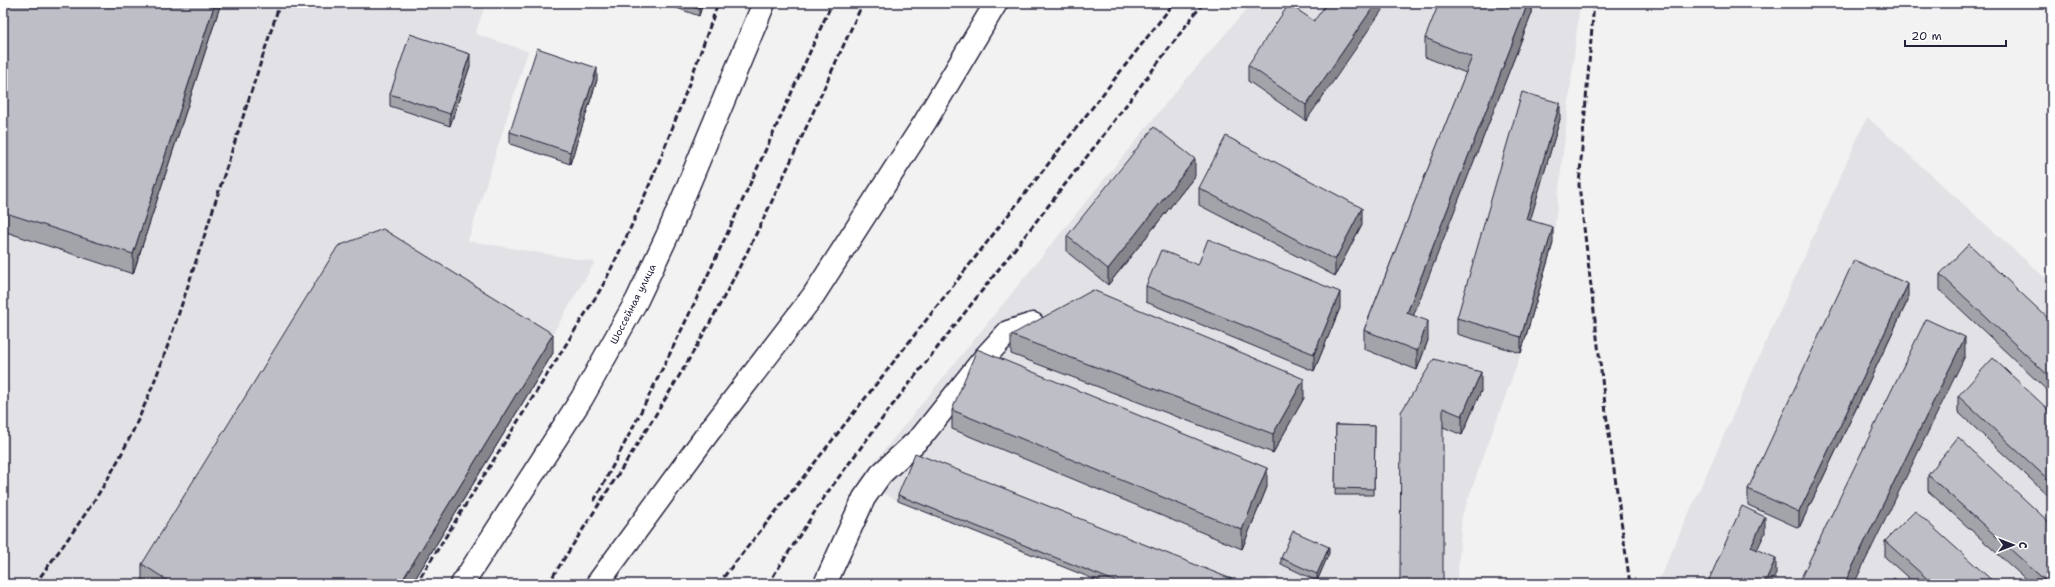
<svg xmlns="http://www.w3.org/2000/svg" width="2055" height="587" font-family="'Shantell Sans',sans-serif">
	<rect width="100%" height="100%" fill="#f2f2f3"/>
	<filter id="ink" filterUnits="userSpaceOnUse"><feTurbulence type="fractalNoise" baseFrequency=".025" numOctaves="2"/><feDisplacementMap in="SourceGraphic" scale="8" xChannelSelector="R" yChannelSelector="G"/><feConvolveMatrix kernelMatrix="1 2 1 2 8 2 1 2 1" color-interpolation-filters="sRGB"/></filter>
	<g filter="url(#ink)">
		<g fill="#e2e2e6">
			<path d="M3,3H486L475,34L528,51L468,241L595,262L405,584H3Z"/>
			<path d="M1252,3H1580L1553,243L1521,353L1462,516L1457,584H1287L1270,576L1267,584H1106L898,501L859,481L1176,91Z"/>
			<path d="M1867,117L2052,284V584H1657Z"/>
		</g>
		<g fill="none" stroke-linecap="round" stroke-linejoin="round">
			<g stroke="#22223b" stroke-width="25">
				<g id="minor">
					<path d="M462,584L582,398L637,300L668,234L764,3"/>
					<path d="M597,584L708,433L813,296L925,122L996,3"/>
					<path d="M825,584L864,498L881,474L922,436L985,357L1008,332L1033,324"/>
				</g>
			</g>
			<use href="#minor" stroke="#fff" stroke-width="22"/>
			<g stroke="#22223b" stroke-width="3" stroke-dasharray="6 3" stroke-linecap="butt">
				<path d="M1594,3L1579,185L1606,413L1630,584"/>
				<path d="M594,501C682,339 756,171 832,3"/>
				<path d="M35,584C67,540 100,497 124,449C158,383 179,312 202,243C228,163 254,83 280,3"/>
				<path d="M416,584L602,287C649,195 684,100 718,3"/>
				<path d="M548,584C606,492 667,402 719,306C772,208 816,104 863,3"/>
				<path d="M718,584L809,470L1174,3"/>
				<path d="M768,584L827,493L891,407L1099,141L1203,3"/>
			</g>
		</g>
		<g fill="#a3a3aa" stroke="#22223b">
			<path d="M3,3H221L133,274L3,231Z"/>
			<path d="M663,3H703L699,16Z"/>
			<path d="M1532,3V13L1413,315L1428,340L1417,370L1364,349V330L1466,73L1425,57V38Z"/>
			<path d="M1314,21L1306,121L1248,81V65Z"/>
			<path d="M470,66L450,126L390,106V94Z"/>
			<path d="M597,80L570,164L510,144V132Z"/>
			<path d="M1560,119L1530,220L1553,243L1521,353L1457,334V318Z"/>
			<path d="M1195,176L1108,285L1067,252V236Z"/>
			<path d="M1199,188L1362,224L1335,276L1199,205Z"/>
			<path d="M1198,265L1340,308L1314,371L1146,302V286Z"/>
			<path d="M1940,274L2052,322V395L1940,290Z"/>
			<path d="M1908,300L1799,528L1748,505V489Z"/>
			<path d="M1011,335L1304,398L1273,453L1011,354Z"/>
			<path d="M553,353L412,584H142V564Z"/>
			<path d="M1434,359L1481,391L1462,435L1443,427Z"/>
			<path d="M1958,396L2052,413V499L1958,412Z"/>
			<path d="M952,410L1267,487L1242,549L952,429Z"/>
			<path d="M1336,425L1375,426L1374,495H1335Z"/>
			<path d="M1928,475L2052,584H2031L1928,491Z"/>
			<path d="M898,495L1244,584H1106L898,501Z"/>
			<path d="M1885,541L1996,584H1915L1885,557Z"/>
			<path d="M1329,553L1317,581L1281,564V558Z"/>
		</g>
		<g fill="#85858b" stroke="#22223b">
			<path d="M215,3H221L133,274V254Z"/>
			<path d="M701,3H703L699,16V9Z"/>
			<path d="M1376,3H1387L1306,121V105Z"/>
			<path d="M1528,3H1532V13L1407,332V313Z"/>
			<path d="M470,54V66L450,126V114Z"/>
			<path d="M597,68V80L570,164V152Z"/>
			<path d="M1560,103V119L1526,235V219Z"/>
			<path d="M1195,159V176L1108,285V269Z"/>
			<path d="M1362,208V224L1335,276V260Z"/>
			<path d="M1553,227V243L1521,353V337Z"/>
			<path d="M1908,284V300L1799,528V512Z"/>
			<path d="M1340,292V308L1314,371V354Z"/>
			<path d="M1428,321V340L1417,370V351Z"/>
			<path d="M553,334V353L412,584H400Z"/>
			<path d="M1965,337V356L1854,584H1844Z"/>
			<path d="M1481,372V391L1462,435V416Z"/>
			<path d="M1304,379V398L1273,453V434Z"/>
			<path d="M1267,468V487L1242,549V530Z"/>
			<path d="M1765,517V533L1751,563V547Z"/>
			<path d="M1329,547V553L1317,581V574Z"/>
			<path d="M1776,558V574L1771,584H1764Z"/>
		</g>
		<g fill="#bebec6" stroke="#22223b">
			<path d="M3,3H215L133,254L3,212Z"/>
			<path d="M681,3H701L699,9Z"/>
			<path d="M1327,3H1376L1306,105L1248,65L1289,4L1314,21Z"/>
			<path d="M1439,3H1528L1407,313L1428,321L1417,351L1364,330L1472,57L1425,38Z"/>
			<path d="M410,34L470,54L450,114L390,94Z"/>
			<path d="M537,48L597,68L570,152L510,132Z"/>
			<path d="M1522,92L1560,103L1526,219L1553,227L1521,337L1457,318Z"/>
			<path d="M1154,127L1195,159L1108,269L1067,236Z"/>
			<path d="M1226,136L1362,208L1335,260L1199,188Z"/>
			<path d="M383,229L553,334L400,584H173L142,564L338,246Z"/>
			<path d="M1208,239L1340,292L1314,354L1146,286L1161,250L1198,265Z"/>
			<path d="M1969,244L2052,322V379L1940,274Z"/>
			<path d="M1854,260L1908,284L1799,512L1748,489Z"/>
			<path d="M1093,290L1304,379L1273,434L1011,335Z"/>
			<path d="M1926,319L1965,337L1844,584H1798Z"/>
			<path d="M977,349L1267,468L1242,530L952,410Z"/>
			<path d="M1993,358L2052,413V483L1958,396Z"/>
			<path d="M1434,359L1481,372L1462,416L1443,408V584H1400L1401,412Z"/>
			<path d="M1336,425L1375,426L1374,489L1335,488Z"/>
			<path d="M1958,437L2052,525V584H2049L1928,475Z"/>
			<path d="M915,453L1244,584H1122L898,495Z"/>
			<path d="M1742,506L1765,517L1751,547L1776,558L1764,584H1707Z"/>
			<path d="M1915,511L1996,584H1933L1885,541Z"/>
			<path d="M1293,531L1329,547L1317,574L1281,558Z"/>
			<path d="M1894,578L1901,584H1888Z"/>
		</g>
	</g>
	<g text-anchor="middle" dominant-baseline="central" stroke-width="4" stroke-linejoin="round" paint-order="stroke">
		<g font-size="10" fill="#22223b" stroke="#fff">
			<text transform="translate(633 304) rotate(-63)">Шоссейная улица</text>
		</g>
	</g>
	<rect width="2055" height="587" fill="none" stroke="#fff" stroke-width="16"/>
	<rect x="8" y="8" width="2039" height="571" fill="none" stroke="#22223b" stroke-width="1.5" filter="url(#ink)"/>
	<g transform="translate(2013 545) rotate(90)" stroke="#ffffff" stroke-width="3" paint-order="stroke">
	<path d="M0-3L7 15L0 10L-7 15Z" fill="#22223b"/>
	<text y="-6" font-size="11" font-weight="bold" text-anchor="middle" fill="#22223b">С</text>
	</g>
	<path d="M1905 40v6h101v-6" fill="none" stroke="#22223b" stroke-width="2"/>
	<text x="1911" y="40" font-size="12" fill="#22223b" stroke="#ffffff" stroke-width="3" paint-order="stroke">20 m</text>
</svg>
